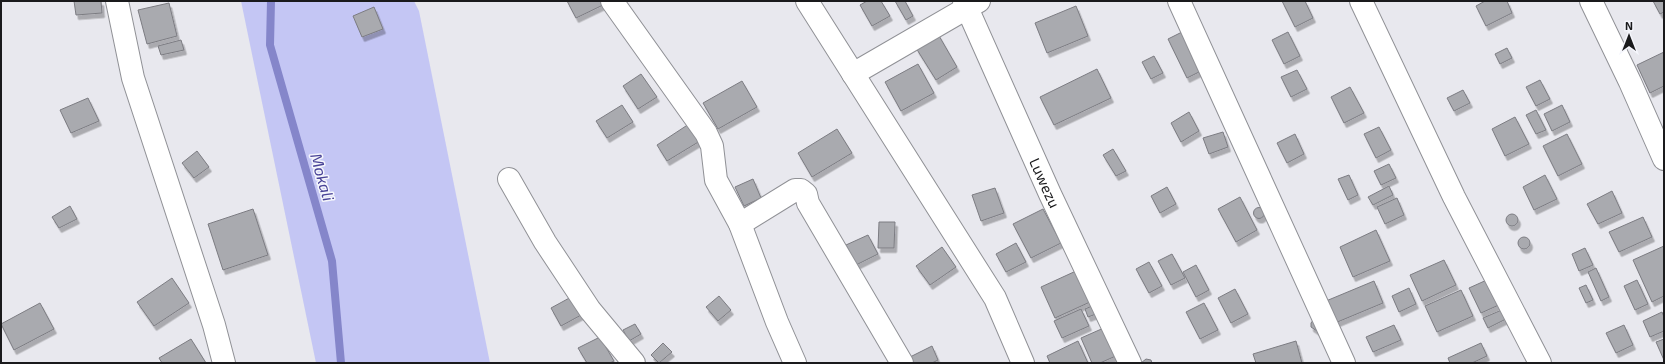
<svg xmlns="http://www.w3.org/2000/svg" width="1665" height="364" font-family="'Exo 2',sans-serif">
	<defs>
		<filter id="shadow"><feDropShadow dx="2.5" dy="4.5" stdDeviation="0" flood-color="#0004"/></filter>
	</defs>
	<rect width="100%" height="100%" fill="#e8e8ee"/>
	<path fill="#c4c6f4" d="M241,1H414L419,11L490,363H316Z"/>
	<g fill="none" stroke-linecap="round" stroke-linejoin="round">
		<path stroke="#8586ca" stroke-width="8" d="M271,1L270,45L332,261L341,363"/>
	</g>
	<g fill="#a9aaaf" stroke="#7c7c82" filter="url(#shadow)">
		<path d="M74,1H101L102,13L76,15Z"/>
		<path d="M567,1H601L603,5L576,18Z"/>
		<path d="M867,1H881L890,16L872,26L860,5Z"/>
		<path d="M895,1H905L913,16L906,20Z"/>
		<path d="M1282,1H1305L1313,18L1295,27Z"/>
		<path d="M1485,1H1507L1512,13L1486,26L1476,6Z"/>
		<path d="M1653,1H1664V12L1660,14Z"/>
		<path d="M169,3L177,36L147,44L138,10Z"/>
		<path d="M1076,6L1088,36L1047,53L1035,23Z"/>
		<path d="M374,7L383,29L362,37L353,16Z"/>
		<path d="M1184,31L1203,70L1187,78L1168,39Z"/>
		<path d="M1288,32L1300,56L1284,64L1272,40Z"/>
		<path d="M938,34L957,67L936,80L916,48Z"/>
		<path d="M181,40L184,50L161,55L158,46Z"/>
		<path d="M1507,48L1512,58L1500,64L1495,54Z"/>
		<path d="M1664,52V86L1650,93L1637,65Z"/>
		<path d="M1154,56L1163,73L1151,79L1142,62Z"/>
		<path d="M918,64L934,93L901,111L885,82Z"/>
		<path d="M1097,69L1111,98L1054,125L1040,97Z"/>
		<path d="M1297,70L1307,89L1291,97L1281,77Z"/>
		<path d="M641,74L657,97L638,109L623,86Z"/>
		<path d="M1540,80L1550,99L1536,106L1526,87Z"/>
		<path d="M742,81L757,107L718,129L703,103Z"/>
		<path d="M1350,87L1364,113L1344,123L1331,97Z"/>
		<path d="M1463,90L1470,103L1454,111L1447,98Z"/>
		<path d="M88,98L99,121L71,133L60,110Z"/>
		<path d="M622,105L633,122L607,138L596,121Z"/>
		<path d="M1562,105L1570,122L1552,131L1544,114Z"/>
		<path d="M1536,110L1546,130L1536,134L1526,115Z"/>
		<path d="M1189,112L1199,131L1181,142L1171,123Z"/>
		<path d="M1515,117L1529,144L1505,156L1492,129Z"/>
		<path d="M689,124L700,141L667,161L657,145Z"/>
		<path d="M1379,127L1391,150L1376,158L1364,134Z"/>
		<path d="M837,129L852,153L812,177L798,153Z"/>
		<path d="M1223,132L1228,147L1209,154L1203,138Z"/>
		<path d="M1295,134L1304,154L1287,163L1277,143Z"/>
		<path d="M1567,134L1582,164L1558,176L1543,146Z"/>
		<path d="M1113,149L1126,171L1116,176L1103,155Z"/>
		<path d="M197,151L209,167L194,178L182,163Z"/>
		<path d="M1389,164L1396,178L1381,185L1374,171Z"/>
		<path d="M1349,175L1358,195L1348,200L1338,179Z"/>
		<path d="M1545,175L1557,199L1534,210L1523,187Z"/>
		<path d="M753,179L761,198L744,206L735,187Z"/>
		<path d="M1389,186L1393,195L1373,205L1368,197Z"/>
		<path d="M1167,187L1176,204L1160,213L1151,196Z"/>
		<path d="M995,188L1004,213L981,221L972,195Z"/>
		<path d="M1612,191L1622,213L1598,224L1587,204Z"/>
		<path d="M1240,197L1257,230L1236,242L1218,209Z"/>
		<path d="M1397,198L1404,215L1385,224L1377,207Z"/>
		<path d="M70,206L77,219L59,228L52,217Z"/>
		<circle cx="1259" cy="213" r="5.5"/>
		<path d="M253,209L268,255L223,270L208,224Z"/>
		<path d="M1043,209L1061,243L1031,258L1013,224Z"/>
		<circle cx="1512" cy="220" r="6"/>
		<path d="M1643,217L1652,237L1619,252L1609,232Z"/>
		<path d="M879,222H895L894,248H878Z"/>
		<path d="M1376,230L1390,261L1353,277L1340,247Z"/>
		<path d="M868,235L878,254L856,265L846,245Z"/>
		<circle cx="1524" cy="243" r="6"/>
		<path d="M1016,243L1026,262L1006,272L996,254Z"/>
		<path d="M1664,246V296L1652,302L1633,260Z"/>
		<path d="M942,247L956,267L930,285L916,266Z"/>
		<path d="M1585,248L1593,265L1579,271L1572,254Z"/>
		<path d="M1172,254L1185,278L1171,285L1158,261Z"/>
		<path d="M1444,260L1456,285L1422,301L1410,275Z"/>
		<path d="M1149,262L1162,286L1149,293L1136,269Z"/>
		<path d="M1196,265L1209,290L1196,297L1183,272Z"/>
		<path d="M1596,268L1609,297L1601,301L1588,272Z"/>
		<path d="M1076,271L1090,302L1055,318L1041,287Z"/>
		<path d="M172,278L189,303L154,326L137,302Z"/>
		<path d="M1489,279L1501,304L1481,313L1469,288Z"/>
		<path d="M1637,280L1648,304L1635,310L1624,286Z"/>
		<path d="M1374,281L1383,303L1335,323L1326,301Z"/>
		<path d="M1586,285L1593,300L1586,303L1579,288Z"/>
		<path d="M1409,288L1416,304L1399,312L1392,296Z"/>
		<path d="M1235,289L1248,314L1231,323L1218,298Z"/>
		<path d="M1461,290L1473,316L1437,332L1425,306Z"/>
		<path d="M573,296L583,314L561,326L551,308Z"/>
		<path d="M719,296L731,310L718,321L706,307Z"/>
		<path d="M40,303L54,329L14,350L1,324Z"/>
		<path d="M1204,303L1218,330L1200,339L1186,312Z"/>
		<path d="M1092,306L1096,314L1088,317L1085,309Z"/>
		<path d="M1081,309L1089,326L1062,338L1054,321Z"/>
		<path d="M1504,309L1508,318L1488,328L1483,318Z"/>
		<path d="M1662,312L1664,317V331L1650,337L1643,321Z"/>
		<path d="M1314,319L1319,330L1317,331L1311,327V323Z"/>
		<path d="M635,324L641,334L629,341L623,330Z"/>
		<path d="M1394,325L1401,340L1373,352L1366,337Z"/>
		<path d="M1624,325L1633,345L1616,353L1606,333Z"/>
		<path d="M1106,327L1118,355L1100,363H1092L1081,338Z"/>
		<path d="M600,337L614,361L610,363H587L578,348Z"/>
		<path d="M191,339L206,363H162L159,358Z"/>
		<path d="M1664,339V360L1656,342Z"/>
		<path d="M1078,341L1088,363H1050L1047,356Z"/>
		<path d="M1296,341L1302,363H1256L1253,354Z"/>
		<path d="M663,343L672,352L659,363L651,355Z"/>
		<path d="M1481,343L1487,356L1472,363H1450L1448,358Z"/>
		<path d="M932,346L938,360L932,363H908L906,359Z"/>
		<path d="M1146,359L1151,360L1152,363H1141Z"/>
	</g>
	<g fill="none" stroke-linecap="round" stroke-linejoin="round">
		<g stroke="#909196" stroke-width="24">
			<g id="minor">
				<path d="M117,1L133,78L214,325L224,363"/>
				<path d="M612,1L706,133L712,146L716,180L740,224L777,322L795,363"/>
				<path d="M807,1L995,298L1023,363"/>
				<path id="s1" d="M964,1L1050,194L1130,363"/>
				<path d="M1179,1L1344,363"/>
				<path d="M1361,1L1454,197L1540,363"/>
				<path d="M1591,1L1630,82L1664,159"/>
				<path d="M853,74L979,1"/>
				<path d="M509,179L545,242L590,310L634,363"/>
				<path d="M740,224L795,190H801L806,194L808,203L902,363"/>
			</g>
		</g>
		<use href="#minor" stroke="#fff" stroke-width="22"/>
	</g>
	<g text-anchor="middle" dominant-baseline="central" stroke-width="3" stroke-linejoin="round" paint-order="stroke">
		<g font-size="15" fill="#1a1a1c" stroke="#f5f6fc">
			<text stroke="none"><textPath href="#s1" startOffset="199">Luwezu</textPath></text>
		</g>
		<g font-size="16" font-style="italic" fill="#494397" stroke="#f5f6fc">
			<text transform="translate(323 177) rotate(74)">Mokali</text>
		</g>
	</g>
	<rect width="1665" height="364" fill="none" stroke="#1a1a1c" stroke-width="4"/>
	<g transform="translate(1629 36)" stroke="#f5f6fc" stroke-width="3" paint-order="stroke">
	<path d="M0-3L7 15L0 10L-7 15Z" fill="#1a1a1c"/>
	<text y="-6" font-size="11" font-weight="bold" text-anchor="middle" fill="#1a1a1c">N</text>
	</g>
</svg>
